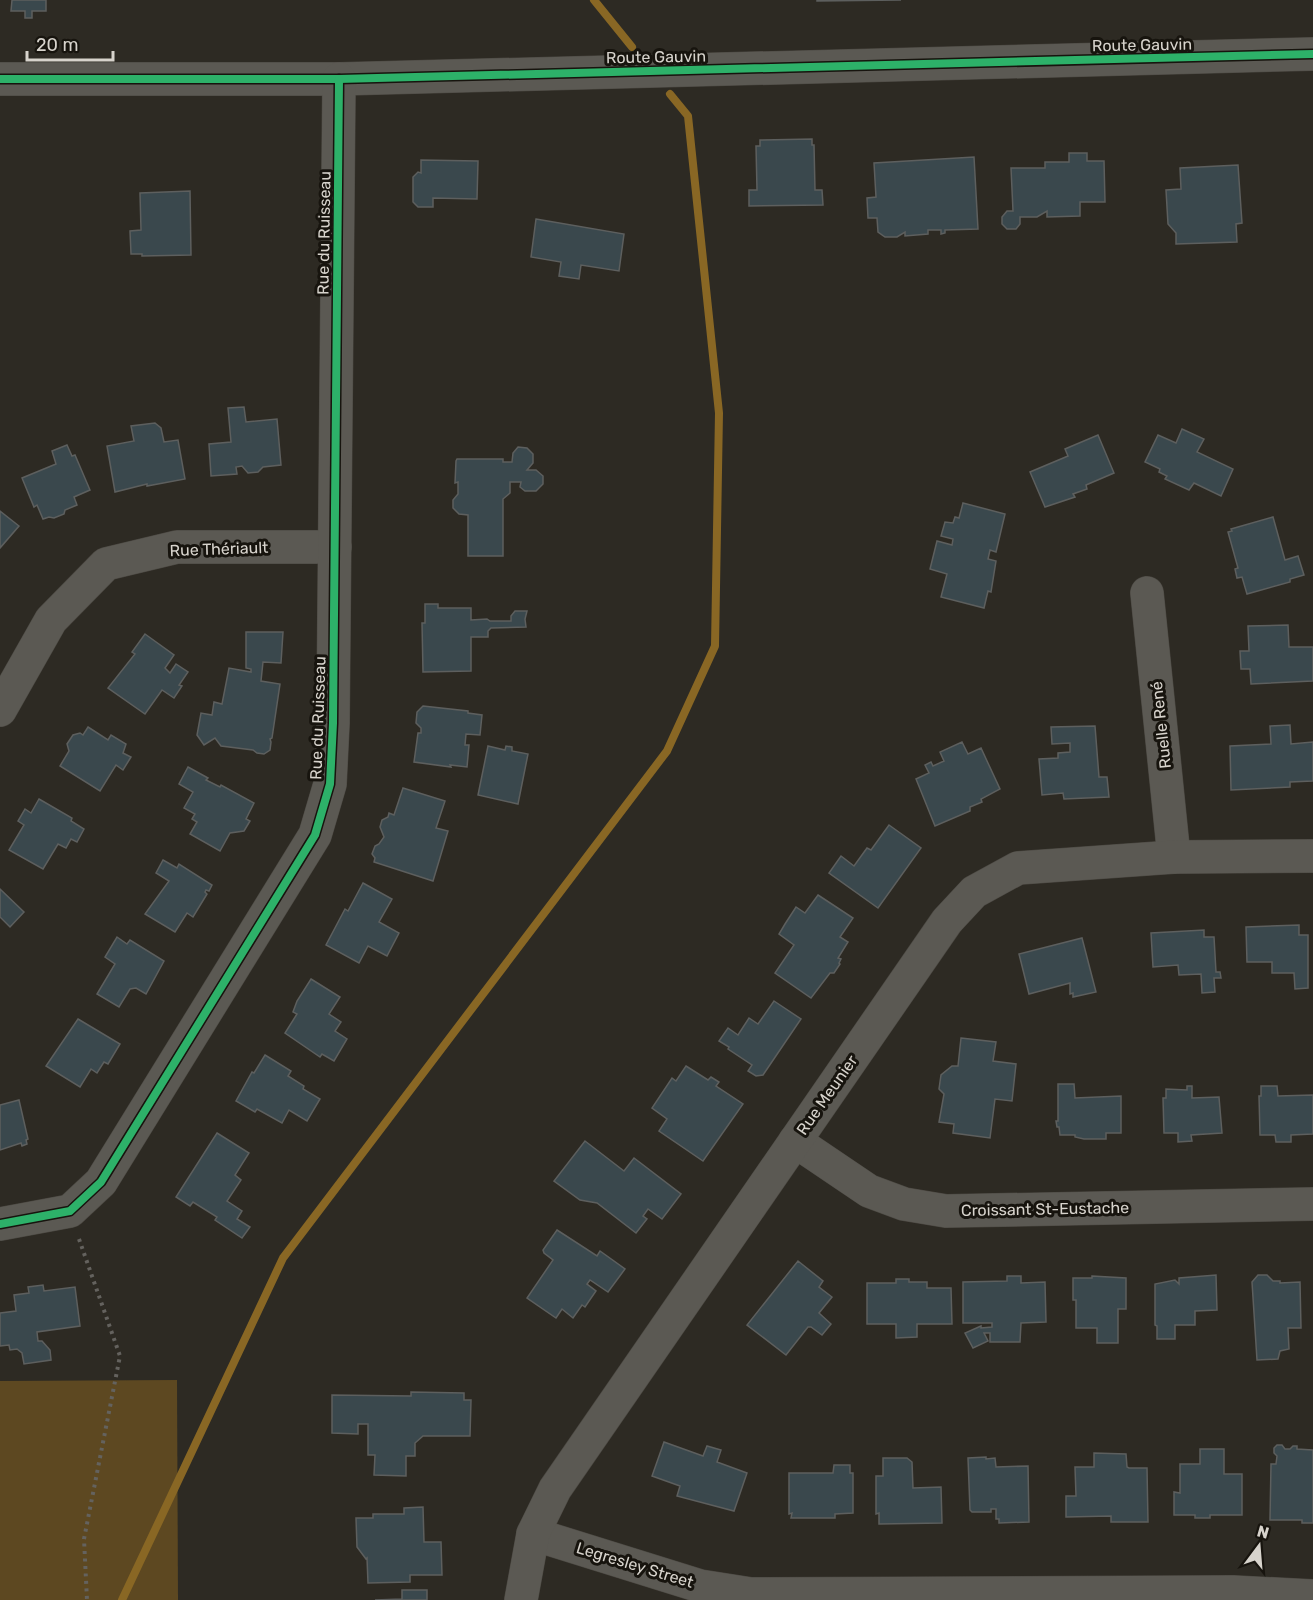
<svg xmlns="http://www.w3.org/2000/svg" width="1313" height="1600" font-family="Rubik,sans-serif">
	<rect width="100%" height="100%" fill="#2d2a23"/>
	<path fill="#5d4821" d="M177,1380L178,1600H0V1381Z"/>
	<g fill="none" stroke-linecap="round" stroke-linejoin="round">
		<g stroke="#896724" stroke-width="8">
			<path d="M594,0L632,47"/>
			<path d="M122,1600L283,1258L667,751L715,646L719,413L688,116L670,94"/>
		</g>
	</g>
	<g fill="#3a484d" stroke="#5d5f5e" stroke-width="1.5">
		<path d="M12,0H46V11H32V18H25V11H11Z"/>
		<path d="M817,0H901L817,1Z"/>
		<path d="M812,139V145H814L815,190H822L823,205L749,206V190H757L756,146H760V140Z"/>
		<path d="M1069,153H1087V161H1104L1105,202H1080V216L1047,217V211L1037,217H1020V224L1016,229H1007L1002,224V217L1007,211H1013L1011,168H1045V162H1069Z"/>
		<path d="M974,157L978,229L945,230V233L941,234V230H928V234L905,236V232L897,237H885L878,232L877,218H868L867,198L876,197L874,163Z"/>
		<path d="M421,160L478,161L477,199L433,198V207H418L413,202V177L418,172L421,173Z"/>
		<path d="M1238,165L1242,223L1236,224L1237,242L1176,244V233L1168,224L1166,190L1181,189L1180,168Z"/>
		<path d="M190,191L191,255L142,256V254H131L130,231L141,230L140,193Z"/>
		<path d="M536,219L624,234L619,271L581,265L579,279L559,276L561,262L531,257Z"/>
		<path d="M244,407L246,422L277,419L281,465L263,467L258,472L248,473L242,466L236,467L237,474L211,476L209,444L231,442L228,408Z"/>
		<path d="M155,423L161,428L164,442L178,440L185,479L147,486V484L115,492L107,446L134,441L131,426Z"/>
		<path d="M1182,429L1204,439L1197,452L1233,469L1221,496L1194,483L1189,490L1165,479L1167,476L1159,472L1160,469L1145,462L1158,435L1176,443Z"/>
		<path d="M1098,435L1114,473L1086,485L1087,489L1073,494L1075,497L1045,507L1030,472L1068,456L1065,449Z"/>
		<path d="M67,445L72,456L75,455L90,490L74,497L77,505L65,510L64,514L54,518L49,517L43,519L37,505L34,507L22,478L56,464L52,451Z"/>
		<path d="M518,447L527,448L533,454V463L527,470H536L543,476V484L536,491H525L520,487L521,482H510V493L503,499V556H468V515L459,514L453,508V500L458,494V482L455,483L456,461L457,459H503V462H512L513,453Z"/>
		<path d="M963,503L1005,514L996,552L990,550L988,559L996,561L991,592L988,591L984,608L941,597L947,574L930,569L937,541L952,545L953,539L941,536L945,522L953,523L955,517L959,518Z"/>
		<path d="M0,511L19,526L0,548Z"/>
		<path d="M1273,517L1285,560L1298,556L1304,575L1290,579V582L1247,594L1242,577L1237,578L1235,569L1238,568L1228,532L1232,531L1231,529Z"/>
		<path d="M425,604H438V608H471V620L487,619L490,621H511V616L515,611H527L525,619L526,627L491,628L488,631V637H471V671L423,672L422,623H425Z"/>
		<path d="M1288,625L1289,647H1313V681L1251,684L1250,669H1241L1240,651H1249L1248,626Z"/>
		<path d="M246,632H283L281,663L263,662L261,681L280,684L272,738L270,739L271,742L270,750L264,754L257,753L253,750L221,746L215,738L204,745L197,735L201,713L212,715L214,702L222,704L229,668L251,672V669L246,668Z"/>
		<path d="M145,634L174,655L165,668L170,673L176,664L188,672L179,685L182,686L174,698L162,690L145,714L108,688L135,654L132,652Z"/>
		<path d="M423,706L468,711V713L482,715L480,735L466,734L465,745H469L467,767L450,765L451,767L414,762L418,733H421V728L416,723L417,712Z"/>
		<path d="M1290,725L1291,744L1313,742V781L1290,782V787L1231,790L1230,746L1271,744L1270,726Z"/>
		<path d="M1095,726L1099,777H1107L1109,797L1064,799L1063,793L1042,795L1039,759L1058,758V753L1070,752V743L1052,744L1051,727Z"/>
		<path d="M88,727L108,740L111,735L126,744L123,753L131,757L123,770L116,765L100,791L60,766L69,751L67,744L73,735L80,733L83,735Z"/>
		<path d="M962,742L968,754L981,748L1000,789L981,799L982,802L970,807V811L935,826L916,779L929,773L925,765L931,762L933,766L944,761L940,752Z"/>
		<path d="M488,746L505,750L506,746L512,747V751L528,754L518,804L478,795Z"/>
		<path d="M188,767L208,778L206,780L220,787L221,785L254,803L246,819L250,821L244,831L230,833L220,851L190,834L197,822L192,819L195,814L184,808L193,792L179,784Z"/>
		<path d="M403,788L445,801L436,828L448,831L433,881L374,862L375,858L372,854L375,846L379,844L384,837L380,827L382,820L388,817L389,813L394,815Z"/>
		<path d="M39,799L72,818L71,821L84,829L77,842L71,839L66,848L58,844L43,869L9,850L24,825L18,821L25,809L31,813Z"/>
		<path d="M889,825L921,848L878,908L829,873L841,856L854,866L867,848L871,850Z"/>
		<path d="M163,860L177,868L179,864L212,885L209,891L206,890L205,892L207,894L193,917L187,913L175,932L145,914L169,881L156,873Z"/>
		<path d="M363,883L392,899L379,922L399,933L387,956L368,946L359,963L326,945L345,909L348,911Z"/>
		<path d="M0,889L24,912L10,927L0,917Z"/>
		<path d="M818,895L853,918L840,937L848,942L838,958L841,959L839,963L840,964L834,973H830L811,998L775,973L794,945L779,934L785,924L796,907L805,913Z"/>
		<path d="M1299,925V935H1308V988L1295,989L1294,973H1272V962H1247L1246,927Z"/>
		<path d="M1204,930V937H1214L1216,972H1220L1221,978H1214L1215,992L1202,993L1201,974L1179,975L1178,965L1153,967L1151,933Z"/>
		<path d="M117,937L127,944L130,940L164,961L146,994L136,988L130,989L119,1007L97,994L115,964L105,957Z"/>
		<path d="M1082,938L1096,992L1073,997V993L1070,994V983L1029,994L1019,954Z"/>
		<path d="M311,979L340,997L329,1014L341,1022L335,1031L347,1039L334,1061L322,1054L320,1057L285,1033L297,1014L293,1012L297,1001Z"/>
		<path d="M774,1001L801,1019L763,1075L756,1076L748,1071L752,1065L728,1049L729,1047L719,1041L728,1028L738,1035L749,1018L758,1024Z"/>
		<path d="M78,1019L120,1044L108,1064L104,1062L97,1073L91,1069L80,1087L46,1066Z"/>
		<path d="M961,1038L996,1042L993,1061L1016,1064L1012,1101L995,1099L990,1138L953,1133L954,1124L939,1122L944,1094L939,1089L941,1075L952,1066H958Z"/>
		<path d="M265,1055L291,1071L288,1076L304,1086L303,1089L320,1099L307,1121L289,1110L282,1123L257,1109L255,1112L236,1101L252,1072L254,1073Z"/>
		<path d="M686,1066L708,1080L711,1077L719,1082L716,1086L743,1104L703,1161L659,1131L667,1119L652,1108L672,1078L676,1081Z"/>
		<path d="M1058,1084H1074L1075,1098L1121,1096V1133H1106V1139H1084L1075,1137V1135H1060L1059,1127H1057L1056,1121H1058Z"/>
		<path d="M1187,1086H1192V1098L1219,1097L1222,1133L1191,1135L1192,1141L1178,1142V1133H1164L1163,1098H1166V1089L1187,1090Z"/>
		<path d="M1261,1086H1277L1278,1096L1313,1095V1134L1291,1135V1142H1276L1275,1135H1260L1259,1096H1261Z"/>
		<path d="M19,1100L28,1139L26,1140L27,1144L22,1146L21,1143L0,1150V1105Z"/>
		<path d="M217,1133L249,1153L235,1175L241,1180L227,1201L242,1211L237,1219L250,1227L242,1238L215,1220L217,1217L193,1202L190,1206L176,1197Z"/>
		<path d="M585,1141L624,1171L634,1158L681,1194L662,1219L648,1209L643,1216L647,1219L636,1233L597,1203L580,1200L554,1181Z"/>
		<path d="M557,1230L597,1256L600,1251L625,1269L608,1292L590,1280L587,1284L596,1291L585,1307L582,1305L573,1318L562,1309L556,1318L527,1298L553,1260L544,1253L543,1250Z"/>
		<path d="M798,1261L823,1281L819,1287L832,1297L819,1313L831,1324L822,1335L811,1327H808L786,1355L747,1325Z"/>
		<path d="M1216,1275L1217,1310L1195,1311V1325H1175V1339H1157V1326L1155,1325V1284L1175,1280L1179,1284V1278Z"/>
		<path d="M1258,1275H1267L1273,1281H1280V1283L1300,1282L1301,1328H1288L1289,1349L1280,1351L1278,1359L1257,1360L1252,1282Z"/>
		<path d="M1007,1276H1021V1283L1045,1282L1046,1322L1021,1323L1020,1342H990V1333H984L988,1341L973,1348L965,1333L981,1326V1328L992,1327V1323H963V1282L1007,1281Z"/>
		<path d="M1092,1276L1126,1278V1309H1118V1343H1097V1328H1076V1300H1073V1278H1092Z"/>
		<path d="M896,1279H909V1282H927V1288H951L952,1324H917V1337L896,1338V1324H867V1283H896Z"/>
		<path d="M43,1285L44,1291L75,1287L80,1326L37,1332L38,1341H42L50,1350L51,1360L24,1364L22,1353L17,1349L10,1350L9,1345L0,1346V1313L16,1311L14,1295L29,1293L28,1287Z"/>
		<path d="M411,1392L464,1393V1400H471L470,1436H423L415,1443V1456H406V1476L374,1475L375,1455H368V1424H358V1434L332,1433V1395L411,1396Z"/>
		<path d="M664,1442L703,1456L707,1446L721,1450L717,1462L747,1473L734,1511L677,1496L680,1486L652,1476Z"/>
		<path d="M1277,1445H1282L1285,1449H1290L1293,1446H1297V1449L1313,1450V1523H1302V1520H1270L1271,1464H1276L1277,1456L1274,1453V1448Z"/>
		<path d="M1200,1449H1224V1474H1242V1515H1210V1518H1195V1515H1174V1492L1180,1493V1464H1200Z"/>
		<path d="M1094,1453L1126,1454L1127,1467L1129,1468H1147L1148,1522H1111V1516L1066,1517V1496H1076L1075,1467H1094Z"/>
		<path d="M986,1457V1459L995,1458L996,1467L1028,1466L1029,1522L999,1523V1519H996V1509H991V1512H972L970,1510L968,1458Z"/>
		<path d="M883,1458H907L912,1462L913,1488L941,1487L942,1523L879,1524V1513L876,1514V1476H883Z"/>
		<path d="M834,1465H850V1473H853V1513L835,1514V1518H791L792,1513L789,1514V1473H833Z"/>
		<path d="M423,1507L424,1542H441L442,1575H410V1582L368,1583L367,1558L366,1559L357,1547L356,1518H373V1514H404V1508Z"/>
		<path d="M402,1590H427V1600H375L402,1599Z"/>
	</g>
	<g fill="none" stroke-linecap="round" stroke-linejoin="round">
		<g stroke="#4b4842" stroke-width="34">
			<g id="minor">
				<path d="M0,79H339L1313,54"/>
				<path d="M1147,593L1174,857"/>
				<path d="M0,710L51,620L106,564L177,547H335"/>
				<path d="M795,1141L869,1191L904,1204L946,1211L1313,1204"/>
				<path d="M0,1224L70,1211L101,1182L315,835L330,784L333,723L339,79"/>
				<path d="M533,1534L700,1586L751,1594L1233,1592L1313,1596"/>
				<path d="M521,1600L533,1534L555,1489L947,921L974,892L1018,868L1174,857L1313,856"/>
			</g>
		</g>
		<path stroke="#64625e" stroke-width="4" stroke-dasharray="3 4.5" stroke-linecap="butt" d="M79,1239L120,1356L84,1539L87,1600"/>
		<use href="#minor" stroke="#5b5953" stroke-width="33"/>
		<g stroke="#17140e" stroke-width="11">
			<g id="cycleway">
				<path d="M0,79H339L1313,54"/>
				<path d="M0,1224L70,1211L101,1182L315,835L330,784L333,723L339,79"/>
			</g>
		</g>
		<use href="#cycleway" stroke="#2db169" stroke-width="8"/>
	</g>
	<g text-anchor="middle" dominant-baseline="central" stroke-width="6" stroke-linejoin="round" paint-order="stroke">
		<g font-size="16" fill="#d7d3cc" stroke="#17140e">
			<text transform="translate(1142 45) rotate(-1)">Route Gauvin</text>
			<text transform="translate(656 57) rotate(-1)">Route Gauvin</text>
			<text transform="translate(324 233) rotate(-89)">Rue du Ruisseau</text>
			<text transform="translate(219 549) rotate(-2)">Rue Thériault</text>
			<text transform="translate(318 718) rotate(-88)">Rue du Ruisseau</text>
			<text transform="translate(1161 725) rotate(-96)">Ruelle René</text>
			<text transform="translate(827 1095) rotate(-55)">Rue Meunier</text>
			<text transform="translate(1045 1209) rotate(-1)">Croissant St-Eustache</text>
			<text transform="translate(635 1565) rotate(17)">Legresley Street</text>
		</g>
	</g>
	<g transform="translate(1259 1546) rotate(16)" stroke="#17140e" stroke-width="4.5" paint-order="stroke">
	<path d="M0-4.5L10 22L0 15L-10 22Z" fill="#d7d3cc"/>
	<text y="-9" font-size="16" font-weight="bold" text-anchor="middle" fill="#d7d3cc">N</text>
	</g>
	<path d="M27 51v9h86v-9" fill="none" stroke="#d7d3cc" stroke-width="3"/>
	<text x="36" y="51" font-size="18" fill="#d7d3cc" stroke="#17140e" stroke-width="4.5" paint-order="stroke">20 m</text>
</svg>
